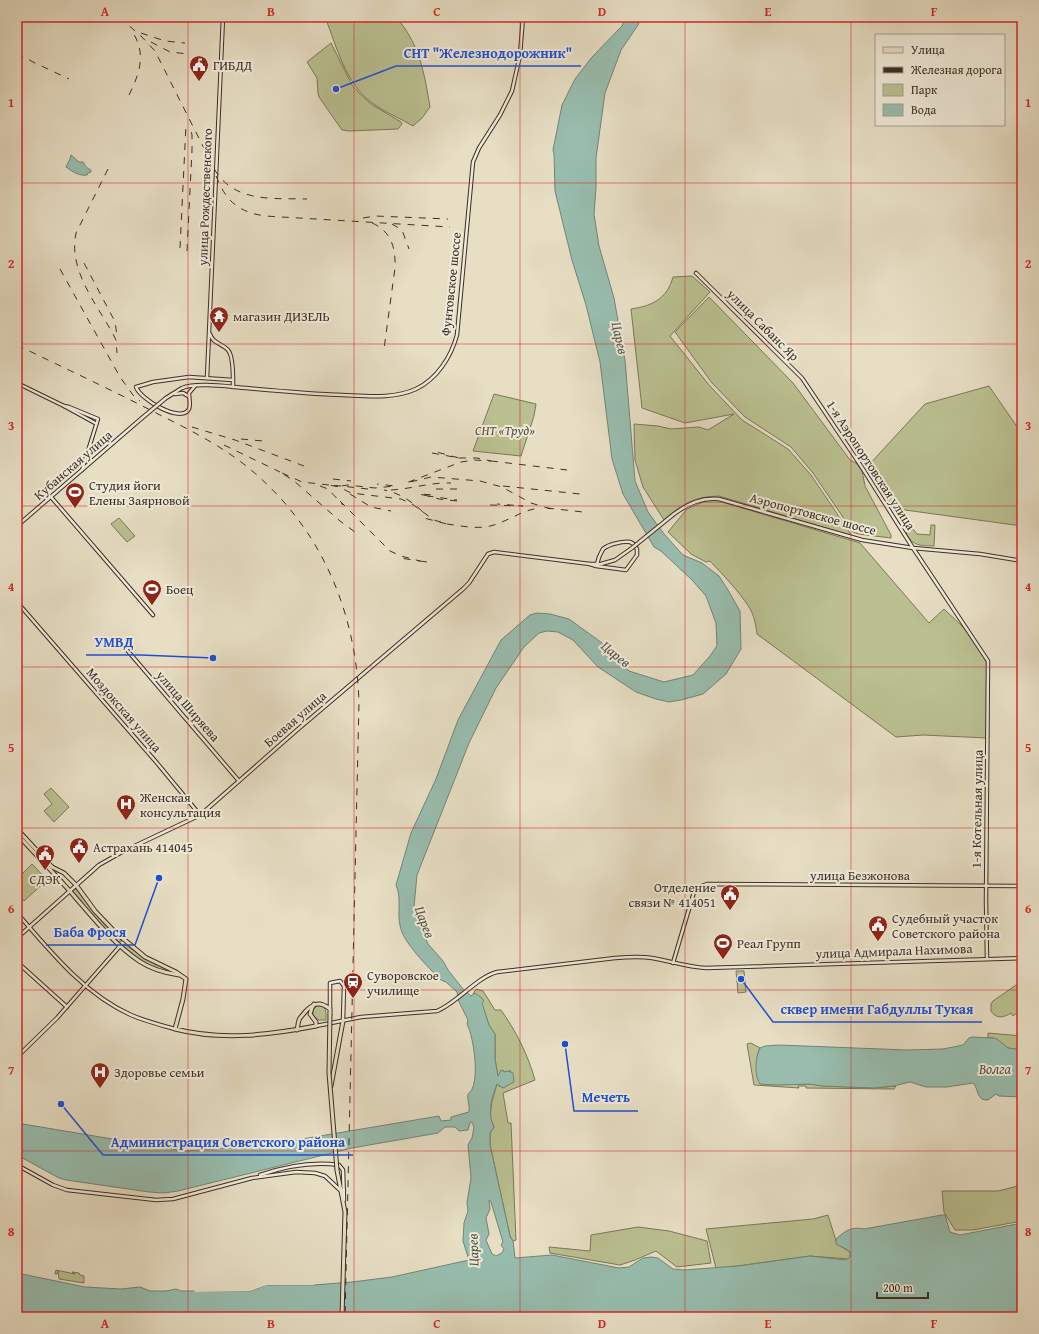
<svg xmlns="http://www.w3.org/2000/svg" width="1039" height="1334" font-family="'Gentium Book Plus',serif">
	<rect width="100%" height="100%" fill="#e7dec4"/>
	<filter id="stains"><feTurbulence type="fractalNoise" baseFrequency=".005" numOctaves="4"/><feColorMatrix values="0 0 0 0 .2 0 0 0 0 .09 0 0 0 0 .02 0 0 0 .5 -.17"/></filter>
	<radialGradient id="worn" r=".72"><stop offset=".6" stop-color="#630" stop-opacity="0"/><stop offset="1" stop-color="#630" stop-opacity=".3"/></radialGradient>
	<g fill="#bac091" stroke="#7c775b">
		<path d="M325,17H396C420,45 424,72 430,107L422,118L413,126C400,118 384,112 372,103C345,83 337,47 325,17Z"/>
		<path d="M331,43L352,85L359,93L371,104L401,122L402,124L398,129L349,131L342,130L319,97L318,93L317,78L307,62Z"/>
		<path d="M692,276L710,292L670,336L709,385L742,420L788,449L811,475L852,536L719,496C693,497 684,503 664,520L643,487L635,460L634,424L658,426L671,429L699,427L708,430L734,414L685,423L642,408L631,309C652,306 667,299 673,277Z"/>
		<path d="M709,297L793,383L850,460L856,463L862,471L865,486L891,535V538L858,534L853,532L813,473L791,447L745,417L712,383L675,332Z"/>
		<path d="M989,386L1022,434V526L905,510H898L895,512L867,467L925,404Z"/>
		<path d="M494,394L536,404L534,416L521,456L473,451Z"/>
		<path d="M703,502H722L860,543L929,623L944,609L963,627L975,641L987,661V738L923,735L896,737L757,634C756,625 754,615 749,607C738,590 723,575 710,561L706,562L691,554L668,532L687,509Z"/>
		<path d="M119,518L135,536L127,542L111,524Z"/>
		<path d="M931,525H935L934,546C919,545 914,547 906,533L910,528L913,529L917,534L930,535Z"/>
		<path d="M51,788L69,807L54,822L44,811L52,804L44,794Z"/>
		<path d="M32,864L47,880L24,901L17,894V879Z"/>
		<path d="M74,889L77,890C91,908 104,925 121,940V942H119L104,928L72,892Z"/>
		<path d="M124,944L147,959L174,973C154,970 139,960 124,947L123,945Z"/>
		<path d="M736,971H744L746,992L738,993Z"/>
		<path d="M1016,985L1022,986V1009L1013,1016L1011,1013C1003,1018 996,1019 991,1011V1004L993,1001Z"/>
		<path d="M476,989L483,991L495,1010H501C516,1031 528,1055 535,1080L503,1093L508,1123H511L516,1240L513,1241L510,1236L490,1145V1133L494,1127L490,1117L492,1101L497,1084L500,1087L511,1071H509L505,1072L502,1070L498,1077L495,1059V1034L489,1025L481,1003L484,1001L475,994H473Z"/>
		<path d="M318,1005C327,1006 326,1012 326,1020H319L313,1016V1010Z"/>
		<path d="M988,1033L1022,1036V1050L1008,1048L993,1038H988Z"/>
		<path d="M751,1043L760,1048C755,1058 756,1072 759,1082L763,1085L810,1084L822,1086L874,1088L896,1086L894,1089L806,1088V1086H798L799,1088L754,1085L747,1044Z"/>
		<path d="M1022,1185V1221L973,1230H955L944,1212L942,1191H998Z"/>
		<path d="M828,1215L837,1244L850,1252L851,1255L849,1259L810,1256L738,1266L716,1268L706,1229L813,1219Z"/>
		<path d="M638,1227L669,1231L707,1241L711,1263L677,1267L656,1251L635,1260L620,1265L550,1253L549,1247L590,1251L591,1235Z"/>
		<path d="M56,1270L75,1274L72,1272L79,1273L80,1275L84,1276V1283L59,1279L58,1271L57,1274H55Z"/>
	</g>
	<g fill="#98bdae" stroke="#748477" fill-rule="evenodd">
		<path d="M626,17H641L638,25L621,50L605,93L596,158V188L594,214L599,246L614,298L625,360L635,481L648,512L664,534L683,555L702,563L719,576L728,590L740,611L741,649L726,674L703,694L681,700L669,702L656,699L636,692L598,667L573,640L558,632L547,631L539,633L524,647L496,688L469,743L417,875L414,907L416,918L428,944L443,961L448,970L463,989L471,996L475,993L482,998L484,1001L482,1003L489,1025L495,1034V1059L498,1076L501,1070L505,1072L508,1071L513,1073L514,1082L503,1088L497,1084C493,1094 489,1107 491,1118C491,1121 493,1124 494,1127L490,1133V1145L510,1236L513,1241L515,1258L552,1255L619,1268L629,1267L643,1258L651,1257L658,1258L673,1269L684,1270L738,1266L810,1256L846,1260L850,1257V1252C846,1248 841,1247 836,1244V1239C845,1231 852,1226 864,1229L942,1215H945L950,1232L960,1235L1022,1223V1317H17V1273L85,1287L121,1289L140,1287L150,1291H166L176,1289L181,1291H250L267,1285H314L352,1282L392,1277L469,1260L463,1241L464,1223L468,1211L467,1203L471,1178L468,1145L472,1138L474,1127L472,1122L470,1123L468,1130L459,1131L455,1127H445L438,1133L352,1148L178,1191L164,1193L149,1192L66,1180L59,1178L17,1155V1123L184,1151L240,1147L290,1141L439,1116L441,1121L451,1120V1117L469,1112C470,1105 467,1101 468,1094C481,1086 474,1037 467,1024L468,1020L459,1002L457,992L446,982L441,980C429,968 402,942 400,925C397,912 402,898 396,885L411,833L436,779L458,720L501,640L530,615L537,613L550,614L569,619L602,643L629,671L664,682L693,675L710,656L717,646L716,623L706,596L692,580L661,551L654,547L623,494L612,459L600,362L586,305L572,260L555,191L554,154L553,150L562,105L575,79L592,57L622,26ZM489,1200L491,1202L503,1242L501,1245L504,1249L502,1253L496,1256L492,1254L486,1240L489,1234L486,1218L490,1209Z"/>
		<path d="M71,155L79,162H83C85,165 86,168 91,170V172L88,173L87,175C79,176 73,172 66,167L70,159Z"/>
		<path d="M972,1037L993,1038L997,1039L1008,1048L1022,1050V1097L999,1096L996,1094L988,1100C976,1101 979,1089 973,1083L947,1087H926L910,1082L893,1086L874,1088L822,1086L810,1084L777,1085L760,1084C754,1075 755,1058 760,1048L765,1046L779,1045L907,1050L943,1049L963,1045L969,1038Z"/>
	</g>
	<path fill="#e7dec4" d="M266,1283H314V1285H267L250,1291L194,1292L195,1290L253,1289Z"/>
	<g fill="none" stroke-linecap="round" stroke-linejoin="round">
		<g stroke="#3d2e25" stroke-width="4.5">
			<g id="secondary">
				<path d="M696,273L802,378L861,466L913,548L988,661L986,901L987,959"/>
				<path d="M210,334C213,344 222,343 228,350C234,357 233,378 233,387"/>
				<path d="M207,378L223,17"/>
				<path d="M17,383L64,406L95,423"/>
				<path d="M195,386L189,393C189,399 191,404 189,409C181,424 140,399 136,387L153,382L189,377L233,380"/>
				<path d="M175,394L183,393L188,396"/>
				<path d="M166,398C171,395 177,391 182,388C197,382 230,387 246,388C278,391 311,394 343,395C367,396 394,399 416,389C437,379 451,357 457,335L473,162L479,148L500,115L512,91L520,55L523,17"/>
				<path d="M64,406L69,407L98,419L82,470"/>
				<path d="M51,497L153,615"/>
				<path d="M674,514C688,504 702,497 719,499L862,540L913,548L980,554L1022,561"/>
				<path d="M17,526L142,418"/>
				<path d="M590,564L596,566L626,570L637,555V549C635,546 634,543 630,542C623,541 609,544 603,549C600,554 598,559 597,564"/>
				<path d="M17,602L157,763L200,815"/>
				<path d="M121,643L239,781"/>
				<path d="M17,913C50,951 84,994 131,1015C145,1021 160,1025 175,1029"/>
				<path d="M17,938L99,865L122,852L196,817L206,810L297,730L463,589L469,583L488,554L494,552L590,564H601L615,560L632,548"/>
				<path d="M17,962L67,1007"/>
				<path d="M673,963L694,892L699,887L707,884L1022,886"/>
				<path d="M330,1009V983L340,981L344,986L343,1021"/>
				<path d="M316,1026L361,1017L437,1011C457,1003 477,977 497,972L615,958C627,957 639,956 652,958C671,961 686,967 706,968L1022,958"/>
				<path d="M17,1057L57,1018L120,946"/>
				<path d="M17,1165L53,1185L67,1190L156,1200L173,1199L252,1178L296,1172L315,1173L325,1176L341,1191L344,1190"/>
				<path d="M260,1175C286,1166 311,1161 339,1165L343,1170L344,1200"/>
			</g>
		</g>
		<g stroke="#3d2e25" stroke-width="5">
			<g id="primary">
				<path d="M17,829L52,867L64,873L76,885L95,911L114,931L145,957L176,972L186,979L183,999L175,1029C222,1041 269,1035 316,1026V1022L310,1014L312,1008L314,1004"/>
				<path d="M17,834C36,855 56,875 75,897C94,919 114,944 139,961C151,969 165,973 179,975"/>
				<path d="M297,1030C298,1026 298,1023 299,1020C300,1017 303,1015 305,1012C313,1003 320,1001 330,1009V1014"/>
				<path d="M331,1086L343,1021"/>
				<path d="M337,1170L345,1212L342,1317"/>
			</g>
		</g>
		<use href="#secondary" stroke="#efead9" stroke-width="2.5"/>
		<use href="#primary" stroke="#e7dec4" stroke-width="3"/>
		<g stroke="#3d2e25" stroke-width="1" stroke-dasharray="7 7" stroke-linecap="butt">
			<path d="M119,17L142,37L155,51L216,172C237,203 274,198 307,199"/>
			<path d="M141,33L165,41L185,43"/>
			<path d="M151,42L170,52L188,54"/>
			<path d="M17,53L33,62L69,79"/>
			<path d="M129,95C140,73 147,52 131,30"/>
			<path d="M108,169L76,233C68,270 96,303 113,334L116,340L117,353"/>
			<path d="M216,176C226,201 238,212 265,216L450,227"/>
			<path d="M363,218L375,216L448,219"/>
			<path d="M372,223C391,231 396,248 395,268L384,349"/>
			<path d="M392,224L402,230L409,249"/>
			<path d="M180,248L186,125"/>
			<path d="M187,251L192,150V135L190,126"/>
			<path d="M84,263L112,316L115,321L117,336"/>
			<path d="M60,269L120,377L133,395L140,401"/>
			<path d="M17,345C64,368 112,390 158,414C188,429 218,444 245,465C319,524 356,608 359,702L345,1317"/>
			<path d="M192,427L235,440L304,466"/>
			<path d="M241,439L263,441"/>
			<path d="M224,445L280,472"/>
			<path d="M432,453L459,458L433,451"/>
			<path d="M459,458H477L491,461L474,460L461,462L406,483L431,477L480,481L502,487L531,503L551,509"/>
			<path d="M491,461L567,470"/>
			<path d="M333,479L351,481"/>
			<path d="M329,485L302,482L280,472L294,481L340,521L355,532"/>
			<path d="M320,486L328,489L343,505"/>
			<path d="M341,486L329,485L339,487L351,493L401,499L412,504L423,512C411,501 400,493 384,490"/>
			<path d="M503,486L580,494"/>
			<path d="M368,489L341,486L348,485L375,488L395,486L377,484"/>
			<path d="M436,489H458"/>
			<path d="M391,490C411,489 432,482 451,483"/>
			<path d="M350,494L371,507L391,511"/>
			<path d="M428,496L419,494L434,495"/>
			<path d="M340,501L390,551L401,556L420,561L400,558"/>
			<path d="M457,501L439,499L428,496L457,500"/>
			<path d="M490,505L523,506L497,504"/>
			<path d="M547,508L583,512"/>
			<path d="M423,512L434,520L447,524L424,518"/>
			<path d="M447,524C462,526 479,530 494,525C510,520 524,509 541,508"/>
			<path d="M420,561L434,563"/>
		</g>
		<g stroke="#3d2e25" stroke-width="4.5" stroke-linecap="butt">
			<g id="secondary-bridge">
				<path d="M142,418L166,398"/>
				<path d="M632,548L674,514"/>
			</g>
		</g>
		<g stroke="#3d2e25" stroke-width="5" stroke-linecap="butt">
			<path id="primary-bridge" d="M330,1014L329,1073L337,1170"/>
		</g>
		<use href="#secondary-bridge" stroke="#efead9" stroke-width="2.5"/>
		<use href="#primary-bridge" stroke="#e7dec4" stroke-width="3"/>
	</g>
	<path fill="none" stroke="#d62828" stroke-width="1" stroke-opacity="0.55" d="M188,17V1317M354,17V1317M520,17V1317M685,17V1317M851,17V1317M17,183H1022M17,344H1022M17,506H1022M17,667H1022M17,828H1022M17,990H1022M17,1151H1022"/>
	<defs>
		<g id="civic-pin" transform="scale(1)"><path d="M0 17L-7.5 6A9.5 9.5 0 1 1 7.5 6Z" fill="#8f2418" stroke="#efead9"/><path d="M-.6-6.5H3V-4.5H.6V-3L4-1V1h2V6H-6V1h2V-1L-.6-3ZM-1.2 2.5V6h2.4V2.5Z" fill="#fff"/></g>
		<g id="temple-pin" transform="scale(1)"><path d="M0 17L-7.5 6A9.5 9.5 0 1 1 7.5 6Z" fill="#8f2418" stroke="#efead9"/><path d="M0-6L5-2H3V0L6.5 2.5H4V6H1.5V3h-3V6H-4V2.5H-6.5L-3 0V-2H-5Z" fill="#fff"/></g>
		<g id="stadium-pin" transform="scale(1)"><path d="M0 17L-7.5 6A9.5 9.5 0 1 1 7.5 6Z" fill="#8f2418" stroke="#efead9"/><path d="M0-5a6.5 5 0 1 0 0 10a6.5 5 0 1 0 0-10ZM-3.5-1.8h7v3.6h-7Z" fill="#fff"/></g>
		<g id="hospital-pin" transform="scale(1)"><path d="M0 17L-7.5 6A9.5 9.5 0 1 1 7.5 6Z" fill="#8f2418" stroke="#efead9"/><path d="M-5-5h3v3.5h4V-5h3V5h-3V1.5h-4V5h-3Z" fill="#fff"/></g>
		<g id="station-pin" transform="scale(1)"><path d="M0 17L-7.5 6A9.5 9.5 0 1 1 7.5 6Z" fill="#8f2418" stroke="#efead9"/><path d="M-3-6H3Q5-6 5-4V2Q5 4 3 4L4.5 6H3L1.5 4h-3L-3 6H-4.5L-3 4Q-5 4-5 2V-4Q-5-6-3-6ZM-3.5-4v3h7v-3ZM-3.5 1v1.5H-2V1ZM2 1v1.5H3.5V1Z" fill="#fff"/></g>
	</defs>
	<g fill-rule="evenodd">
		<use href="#civic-pin" x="199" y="65"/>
		<use href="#temple-pin" x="219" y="316"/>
		<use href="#stadium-pin" x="75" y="492"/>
		<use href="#stadium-pin" x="152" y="589"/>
		<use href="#hospital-pin" x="126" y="804"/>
		<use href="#civic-pin" x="79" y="847"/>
		<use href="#civic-pin" x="45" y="854"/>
		<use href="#civic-pin" x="730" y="894"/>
		<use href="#civic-pin" x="878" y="925"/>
		<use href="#stadium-pin" x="723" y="943"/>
		<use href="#station-pin" x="353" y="982"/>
		<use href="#hospital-pin" x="100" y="1072"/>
	</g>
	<g text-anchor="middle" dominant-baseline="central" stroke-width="4" stroke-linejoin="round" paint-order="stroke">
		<g font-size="13" fill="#3d2e25" stroke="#efead9" text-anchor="start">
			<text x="213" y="65">ГИБДД</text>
			<text x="233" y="316">магазин ДИЗЕЛЬ</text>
			<text x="89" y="485">Студия йоги<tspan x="89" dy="15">Елены Заярновой</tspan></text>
			<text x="166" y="589">Боец</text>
			<text x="140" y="797">Женская<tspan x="140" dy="15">консультация</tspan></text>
			<text x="93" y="847">Астрахань 414045</text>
			<text x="45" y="879" text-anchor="middle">СДЭК</text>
			<text x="716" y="887" text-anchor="end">Отделение<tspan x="716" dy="15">связи № 414051</tspan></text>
			<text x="892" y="918">Судебный участок<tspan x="892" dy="15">Советского района</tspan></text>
			<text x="737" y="943">Реал Групп</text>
			<text x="367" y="975">Суворовское<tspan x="367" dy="15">училище</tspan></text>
			<text x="114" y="1072">Здоровье семьи</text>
		</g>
		<g font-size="13" fill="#3d2e25" stroke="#efead9">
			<text transform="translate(205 197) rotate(-88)">улица Рождественского</text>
			<text transform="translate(451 284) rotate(-84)">Фунтовское шоссе</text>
			<text transform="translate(763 325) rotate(45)">улица Сабанс Яр</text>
			<text transform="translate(73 465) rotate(-41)">Кубанская улица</text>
			<text transform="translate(871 465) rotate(57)">1-я Аэропортовская улица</text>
			<text transform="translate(813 514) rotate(15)">Аэропортовское шоссе</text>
			<text transform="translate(188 706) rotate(49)">улица Ширяева</text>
			<text transform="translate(124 710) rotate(49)">Моздокская улица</text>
			<text transform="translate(295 719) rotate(-41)">Боевая улица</text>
			<text transform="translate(977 809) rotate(-89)">1-я Котельная улица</text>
			<text x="860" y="875">улица Безжонова</text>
			<text transform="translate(894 951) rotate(-2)">улица Адмирала Нахимова</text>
		</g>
		<g font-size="13" font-style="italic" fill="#564b3b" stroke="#efead9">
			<text x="505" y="430">СНТ «Труд»</text>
		</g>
		<g font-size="14" font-style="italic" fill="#545247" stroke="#efead9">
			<text transform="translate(620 338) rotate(77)">Царев</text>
			<text transform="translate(616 654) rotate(39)">Царев</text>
			<text transform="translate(425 922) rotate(69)">Царев</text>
			<text x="995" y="1069">Волга</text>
			<text transform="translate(473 1250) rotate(-92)">Царев</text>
		</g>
	</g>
	<path fill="none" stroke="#1d4ed8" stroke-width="1.5" d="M336 89L396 66H581M213 658L141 655H86M159 878L135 945H46M741 979L773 1022H982M565 1044L574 1111H638M61 1104L103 1155H353"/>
	<g fill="#1d4ed8" stroke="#efead9" stroke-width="1.5">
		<circle cx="336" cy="89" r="4"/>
		<circle cx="213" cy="658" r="4"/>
		<circle cx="159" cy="878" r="4"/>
		<circle cx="741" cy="979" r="4"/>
		<circle cx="565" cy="1044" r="4"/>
		<circle cx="61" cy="1104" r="4"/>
	</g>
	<g font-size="14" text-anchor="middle" font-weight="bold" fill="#1d4ed8" stroke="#efead9" stroke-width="4" stroke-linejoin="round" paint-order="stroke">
		<text x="488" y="58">СНТ "Железнодорожник"</text>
		<text x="114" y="647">УМВД</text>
		<text x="90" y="937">Баба Фрося</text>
		<text x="877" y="1014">сквер имени Габдуллы Тукая</text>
		<text x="606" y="1102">Мечеть</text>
		<text x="228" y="1147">Администрация Советского района</text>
	</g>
	<rect width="1039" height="1334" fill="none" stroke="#e7dec4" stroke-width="44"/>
	<rect x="875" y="34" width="130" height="92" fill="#efead9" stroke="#a89f91"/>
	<rect x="883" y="47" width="20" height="6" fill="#e7dec4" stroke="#a89f91"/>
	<text x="911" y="54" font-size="12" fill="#3d2e25">Улица</text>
	<rect x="883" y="67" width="20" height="6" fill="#3d2e25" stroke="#a89f91"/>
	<text x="911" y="74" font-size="12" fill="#3d2e25">Железная дорога</text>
	<rect x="883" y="84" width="20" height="12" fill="#bac091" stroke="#a89f91"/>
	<text x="911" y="94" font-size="12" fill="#3d2e25">Парк</text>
	<rect x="883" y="104" width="20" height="12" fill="#98bdae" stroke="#a89f91"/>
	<text x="911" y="114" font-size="12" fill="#3d2e25">Вода</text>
	<path d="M877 1292v6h51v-6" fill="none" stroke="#3d2e25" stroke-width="2"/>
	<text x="883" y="1292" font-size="12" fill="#3d2e25" stroke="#efead9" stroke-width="3" paint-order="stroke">200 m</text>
	<rect x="22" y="22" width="995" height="1290" fill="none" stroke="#d62828" stroke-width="1.5"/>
	<g font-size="13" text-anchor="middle" font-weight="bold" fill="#d62828">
		<text x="105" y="16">A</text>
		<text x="271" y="16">B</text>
		<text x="437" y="16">C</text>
		<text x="602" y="16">D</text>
		<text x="768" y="16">E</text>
		<text x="934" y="16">F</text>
		<text x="11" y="107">1</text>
		<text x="1028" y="107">1</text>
		<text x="11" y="268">2</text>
		<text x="1028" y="268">2</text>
		<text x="11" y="430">3</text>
		<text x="1028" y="430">3</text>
		<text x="11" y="591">4</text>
		<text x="1028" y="591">4</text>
		<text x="11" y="752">5</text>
		<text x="1028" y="752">5</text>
		<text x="11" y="913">6</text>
		<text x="1028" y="913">6</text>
		<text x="11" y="1075">7</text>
		<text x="1028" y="1075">7</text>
		<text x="11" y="1236">8</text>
		<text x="1028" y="1236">8</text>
		<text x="105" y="1328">A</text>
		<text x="271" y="1328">B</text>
		<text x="437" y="1328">C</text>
		<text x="602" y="1328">D</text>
		<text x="768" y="1328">E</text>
		<text x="934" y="1328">F</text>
	</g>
	<rect width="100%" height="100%" filter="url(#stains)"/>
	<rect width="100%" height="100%" fill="url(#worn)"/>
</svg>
